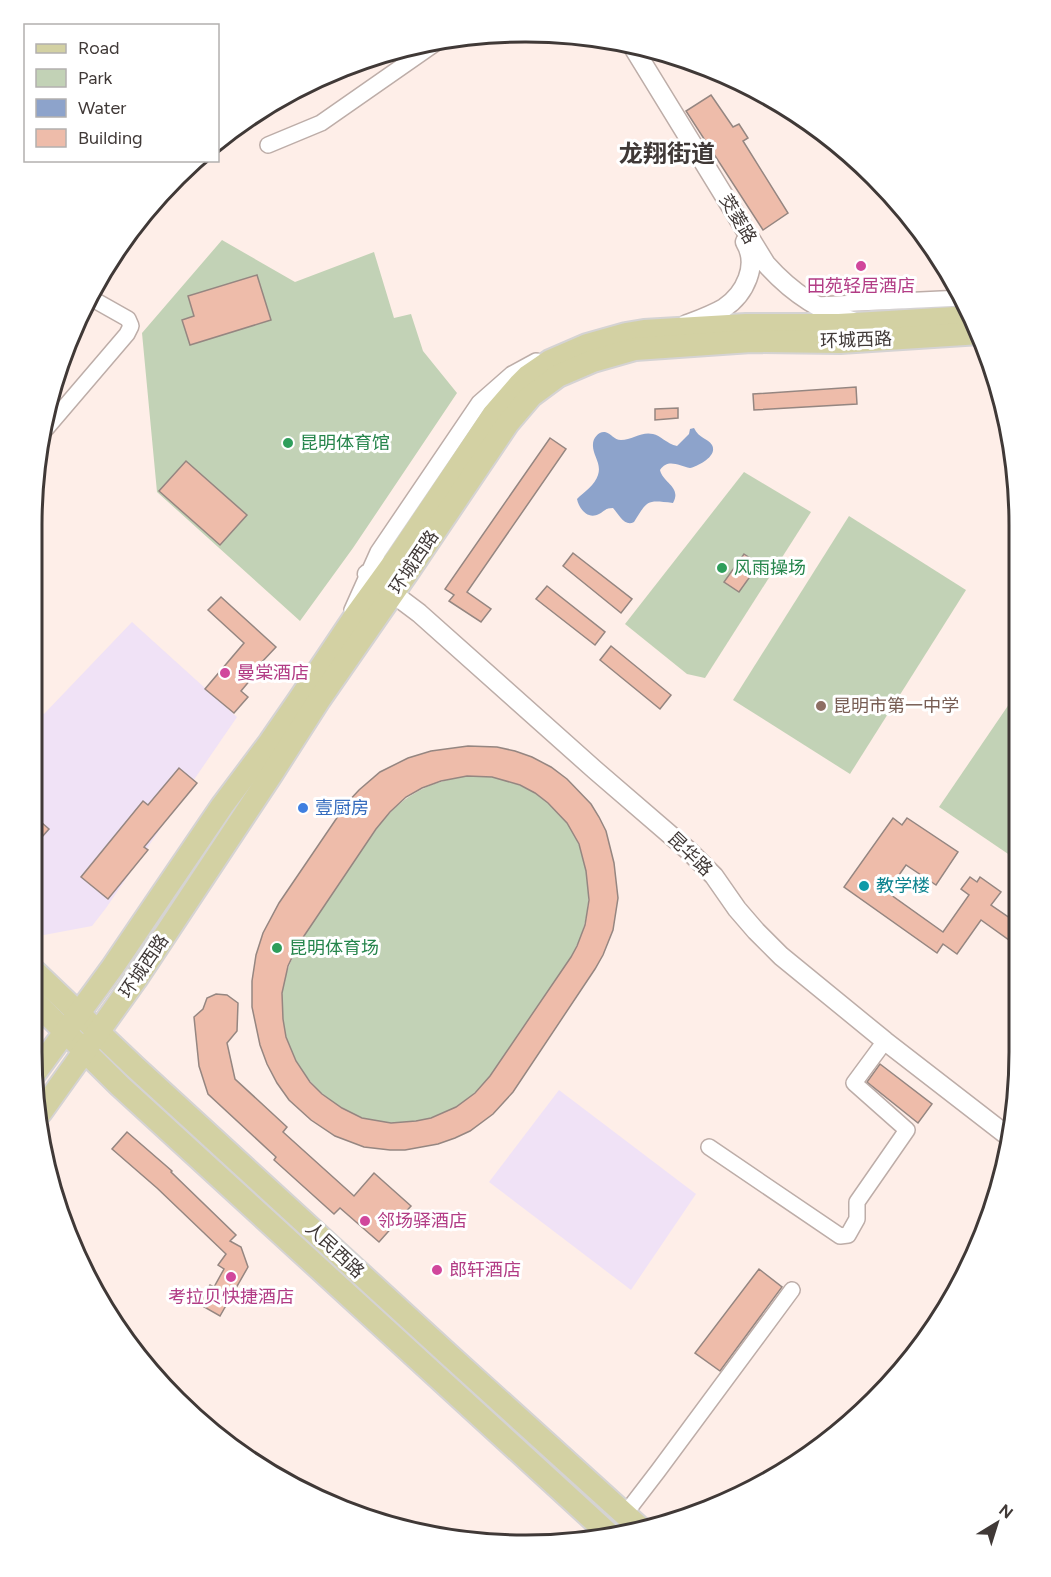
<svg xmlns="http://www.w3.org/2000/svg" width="1051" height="1577" font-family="Figtree,'Noto Sans SC',sans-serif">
	<rect width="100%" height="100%" fill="#feeee8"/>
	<g fill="#f0e2f6">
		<path d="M132,622L237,717L106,908L92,926L44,935L32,924L34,706L44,714Z"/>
		<path d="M559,1090L696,1194L631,1290L489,1182Z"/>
	</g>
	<g fill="#c2d2b6">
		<path d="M222,240L295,282L374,252L394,318L411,314L423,351L457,393L353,548L300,621L157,492L142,333Z"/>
		<path d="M744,472L811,512L705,678L687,674L625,624Z"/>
		<path d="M849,516L966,590L850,774L733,700Z"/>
		<path d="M1018,691L1017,860L939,807Z"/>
		<path d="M467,776C481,776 495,776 508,781C584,805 609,891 571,957L490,1076C480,1088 470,1098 457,1107C430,1124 391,1127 361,1118C338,1111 315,1089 302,1070C286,1047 278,1016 283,988C290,946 327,902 351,866C385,816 402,786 467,776Z"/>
	</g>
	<path fill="#8da3cb" d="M694,428C699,439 708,438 712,445C718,456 698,466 690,468C679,466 668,458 660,470C663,483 682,487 673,503C646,500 648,500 634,522C625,527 619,515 613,508C605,508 605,511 599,514C588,520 579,509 577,499C584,492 595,485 598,475C602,463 592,455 593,444C593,438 599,431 605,432C611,433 614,440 621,440C632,440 642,431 653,434C660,435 667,444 677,446L689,434L690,429Z"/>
	<g fill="#eebcaa" stroke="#958681" stroke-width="1.5" fill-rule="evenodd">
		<path d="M711,95L733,127L739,124L748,138L743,141L788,213L763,230L686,111Z"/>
		<path d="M257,275L271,320L190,345L182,320L194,316L188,296Z"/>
		<path d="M856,387L857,404L754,410L753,394Z"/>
		<path d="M678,408V418L655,420V409Z"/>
		<path d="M550,438L566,449L467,592L491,609L481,622L449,601L454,595L445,589Z"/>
		<path d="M186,461L247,515L220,545L159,491Z"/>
		<path d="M573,553L632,599L621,613L563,566Z"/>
		<path d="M744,554L759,564L739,592L724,582Z"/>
		<path d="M547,586L605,632L595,645L536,599Z"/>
		<path d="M221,597L276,647L260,664L262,666L241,691L248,697L234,713L205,689L244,643L208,610Z"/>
		<path d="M611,646L671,695L660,709L600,660Z"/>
		<path d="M468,746L497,747L515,751L532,757L551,767L567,779L591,804L599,817L606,831L614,863L618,898L613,930L603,955L595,969L513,1092L493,1114L470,1131L455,1138L438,1144L405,1150H390L364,1147L335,1136L311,1120L289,1100L277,1083L267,1064L260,1045L252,1007V981L256,955L263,933L279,903L347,803L359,790L380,772L408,758L431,751ZM467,776L492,777L520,785L535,793L548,803L567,823L579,844L586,871L589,900L585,925L577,946L571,957L490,1076L475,1093L456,1107L431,1118L416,1121L391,1123L362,1118L342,1108L322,1094L310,1082L296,1061L286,1037L283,1019L282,993L288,966L295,951L304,936L376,829L390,812L406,797L422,788L441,781Z"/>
		<path d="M179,768L197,783L144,847L148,850L108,899L81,877L143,801L148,805Z"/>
		<path d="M33,815L49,829L33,847Z"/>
		<path d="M893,818L902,825L907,818L958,852L936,885L906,865L887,892L943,932L969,895L961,889L970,877L977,882L980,877L1001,892L991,905L1017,923L1016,945L981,920L957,954L943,944L937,953L844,887Z"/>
		<path d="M216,994L227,995L238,1003L237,1031L227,1043L235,1079L287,1127L283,1132L354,1196L374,1173L411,1206L379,1242L340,1208L334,1214L274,1160L276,1157L208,1094L199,1066L194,1017L203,1009L207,998Z"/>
		<path d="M880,1064L932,1104L918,1123L867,1082Z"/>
		<path d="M127,1132L172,1171L171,1172L236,1235L230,1241L241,1247L248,1267L220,1316L199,1304L210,1285L214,1287L224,1269L218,1265L226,1254L157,1188L112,1149Z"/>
		<path d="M759,1269L782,1287L720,1371L695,1353Z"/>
	</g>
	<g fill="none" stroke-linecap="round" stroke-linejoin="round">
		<g stroke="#bdada8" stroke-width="18">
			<g id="minor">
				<path d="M268,145L321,123L440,40"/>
				<path d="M816,305L962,298"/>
				<path d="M45,430L127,334L131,326L128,319L89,297"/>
				<path d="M352,610L378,552L479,403L512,374L536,361"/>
				<path d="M709,1147L840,1236L848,1235L857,1219V1202L907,1130L854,1083L885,1041"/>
				<path d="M625,1514L658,1471L792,1290"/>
			</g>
		</g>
		<g stroke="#bdada8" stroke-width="21">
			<g id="tertiary">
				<path d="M631,44L766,264C790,291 821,312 855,322"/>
				<path d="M685,325C698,320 712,315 724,308C745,294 759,265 745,242"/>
				<path d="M367,574L419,613L595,770L689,851L714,876L737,909L756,931L781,956L885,1041L1009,1137"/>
			</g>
		</g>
		<g stroke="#d5d3d3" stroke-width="26">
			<g id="primary">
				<path d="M32,969L135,1067L448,1354L641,1529"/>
				<path d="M32,999L120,1086L612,1537"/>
				<path d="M35,1073L112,968L222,806L270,742L299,700L356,615L398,557L494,414L520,384L528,376L550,361L587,345L626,334L644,331L746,325H839L972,317"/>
				<path d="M41,1112L136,979L271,775L319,700L407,573L508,423L531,396L558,376L593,361L635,349L751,341L840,342L980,333"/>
			</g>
		</g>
		<use href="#minor" stroke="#fff" stroke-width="15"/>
		<use href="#tertiary" stroke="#fff" stroke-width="18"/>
		<use href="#primary" stroke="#d3d1a3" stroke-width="22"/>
	</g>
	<g fill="#d1479c" stroke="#fff" stroke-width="2">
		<circle cx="861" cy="266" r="6"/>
		<circle cx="225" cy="673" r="6"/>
		<circle cx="365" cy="1221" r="6"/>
		<circle cx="437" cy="1270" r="6"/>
		<circle cx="231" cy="1277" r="6"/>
	</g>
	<g fill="#2e9e5b" stroke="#fff" stroke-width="2">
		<circle cx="288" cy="443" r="6"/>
		<circle cx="722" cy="568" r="6"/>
		<circle cx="277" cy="948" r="6"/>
	</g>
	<circle fill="#8d6e63" stroke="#fff" stroke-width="2" cx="821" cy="706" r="6"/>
	<circle fill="#3f7fe0" stroke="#fff" stroke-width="2" cx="303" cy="808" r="6"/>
	<circle fill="#0f9aa8" stroke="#fff" stroke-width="2" cx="864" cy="886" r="6"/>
	<g text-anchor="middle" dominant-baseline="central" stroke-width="6" stroke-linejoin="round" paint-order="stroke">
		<g font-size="18" fill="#403937" stroke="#fff">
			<text transform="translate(738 219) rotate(59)">茭菱路</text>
			<text transform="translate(856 340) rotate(-2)">环城西路</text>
			<text transform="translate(414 562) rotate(-56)">环城西路</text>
			<text transform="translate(690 854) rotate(44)">昆华路</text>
			<text transform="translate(144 966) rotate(-56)">环城西路</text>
			<text transform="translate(335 1250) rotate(43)">人民西路</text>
		</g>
		<g font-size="18" fill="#b23c85" stroke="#fff" text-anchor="start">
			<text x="861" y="286" text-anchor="middle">田苑轻居酒店</text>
			<text x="237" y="673">曼棠酒店</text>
			<text x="377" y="1221">邻场驿酒店</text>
			<text x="449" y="1270">郎轩酒店</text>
			<text x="231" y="1297" text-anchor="middle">考拉贝快捷酒店</text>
		</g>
		<g font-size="18" fill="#27864d" stroke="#fff" text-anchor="start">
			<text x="300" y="443">昆明体育馆</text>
			<text x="734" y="568">风雨操场</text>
			<text x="289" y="948">昆明体育场</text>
		</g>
		<g font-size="18" fill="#785e54" stroke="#fff" text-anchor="start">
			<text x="833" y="706">昆明市第一中学</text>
		</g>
		<g font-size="18" fill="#366cbe" stroke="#fff" text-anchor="start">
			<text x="315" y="808">壹厨房</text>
		</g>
		<g font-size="18" fill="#0d838f" stroke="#fff" text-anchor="start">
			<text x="876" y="886">教学楼</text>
		</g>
		<g font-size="24" font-weight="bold" fill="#403937" stroke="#fff">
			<text x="667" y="153">龙翔街道</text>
		</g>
	</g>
	<path d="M0 0H1051V1577H0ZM525 42H526A483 483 0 0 1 1009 525V1052A483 483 0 0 1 526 1535H525A483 483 0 0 1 42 1052V525A483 483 0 0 1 525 42Z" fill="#fff" fill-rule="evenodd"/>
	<path fill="none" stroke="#403937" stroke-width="3" d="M525 42H526A483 483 0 0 1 1009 525V1052A483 483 0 0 1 526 1535H525A483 483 0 0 1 42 1052V525A483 483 0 0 1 525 42Z"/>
	<rect x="24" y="24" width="195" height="138" fill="#ffffff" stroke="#b3b0af" stroke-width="1.5"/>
	<rect x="36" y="44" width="30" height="9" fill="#d3d1a3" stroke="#b3b0af" stroke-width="1.5"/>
	<text x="78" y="54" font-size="18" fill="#403937">Road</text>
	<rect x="36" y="69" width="30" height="18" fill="#c2d2b6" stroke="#b3b0af" stroke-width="1.5"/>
	<text x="78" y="84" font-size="18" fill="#403937">Park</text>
	<rect x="36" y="99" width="30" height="18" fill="#8da3cb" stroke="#b3b0af" stroke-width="1.5"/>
	<text x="78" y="114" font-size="18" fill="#403937">Water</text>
	<rect x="36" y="129" width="30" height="18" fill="#eebcaa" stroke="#b3b0af" stroke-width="1.5"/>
	<text x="78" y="144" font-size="18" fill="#403937">Building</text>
	<g transform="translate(997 1523) rotate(38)" stroke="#ffffff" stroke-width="4.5" paint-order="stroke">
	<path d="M0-4.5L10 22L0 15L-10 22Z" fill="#403937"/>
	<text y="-9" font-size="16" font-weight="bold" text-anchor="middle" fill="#403937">N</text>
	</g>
</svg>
